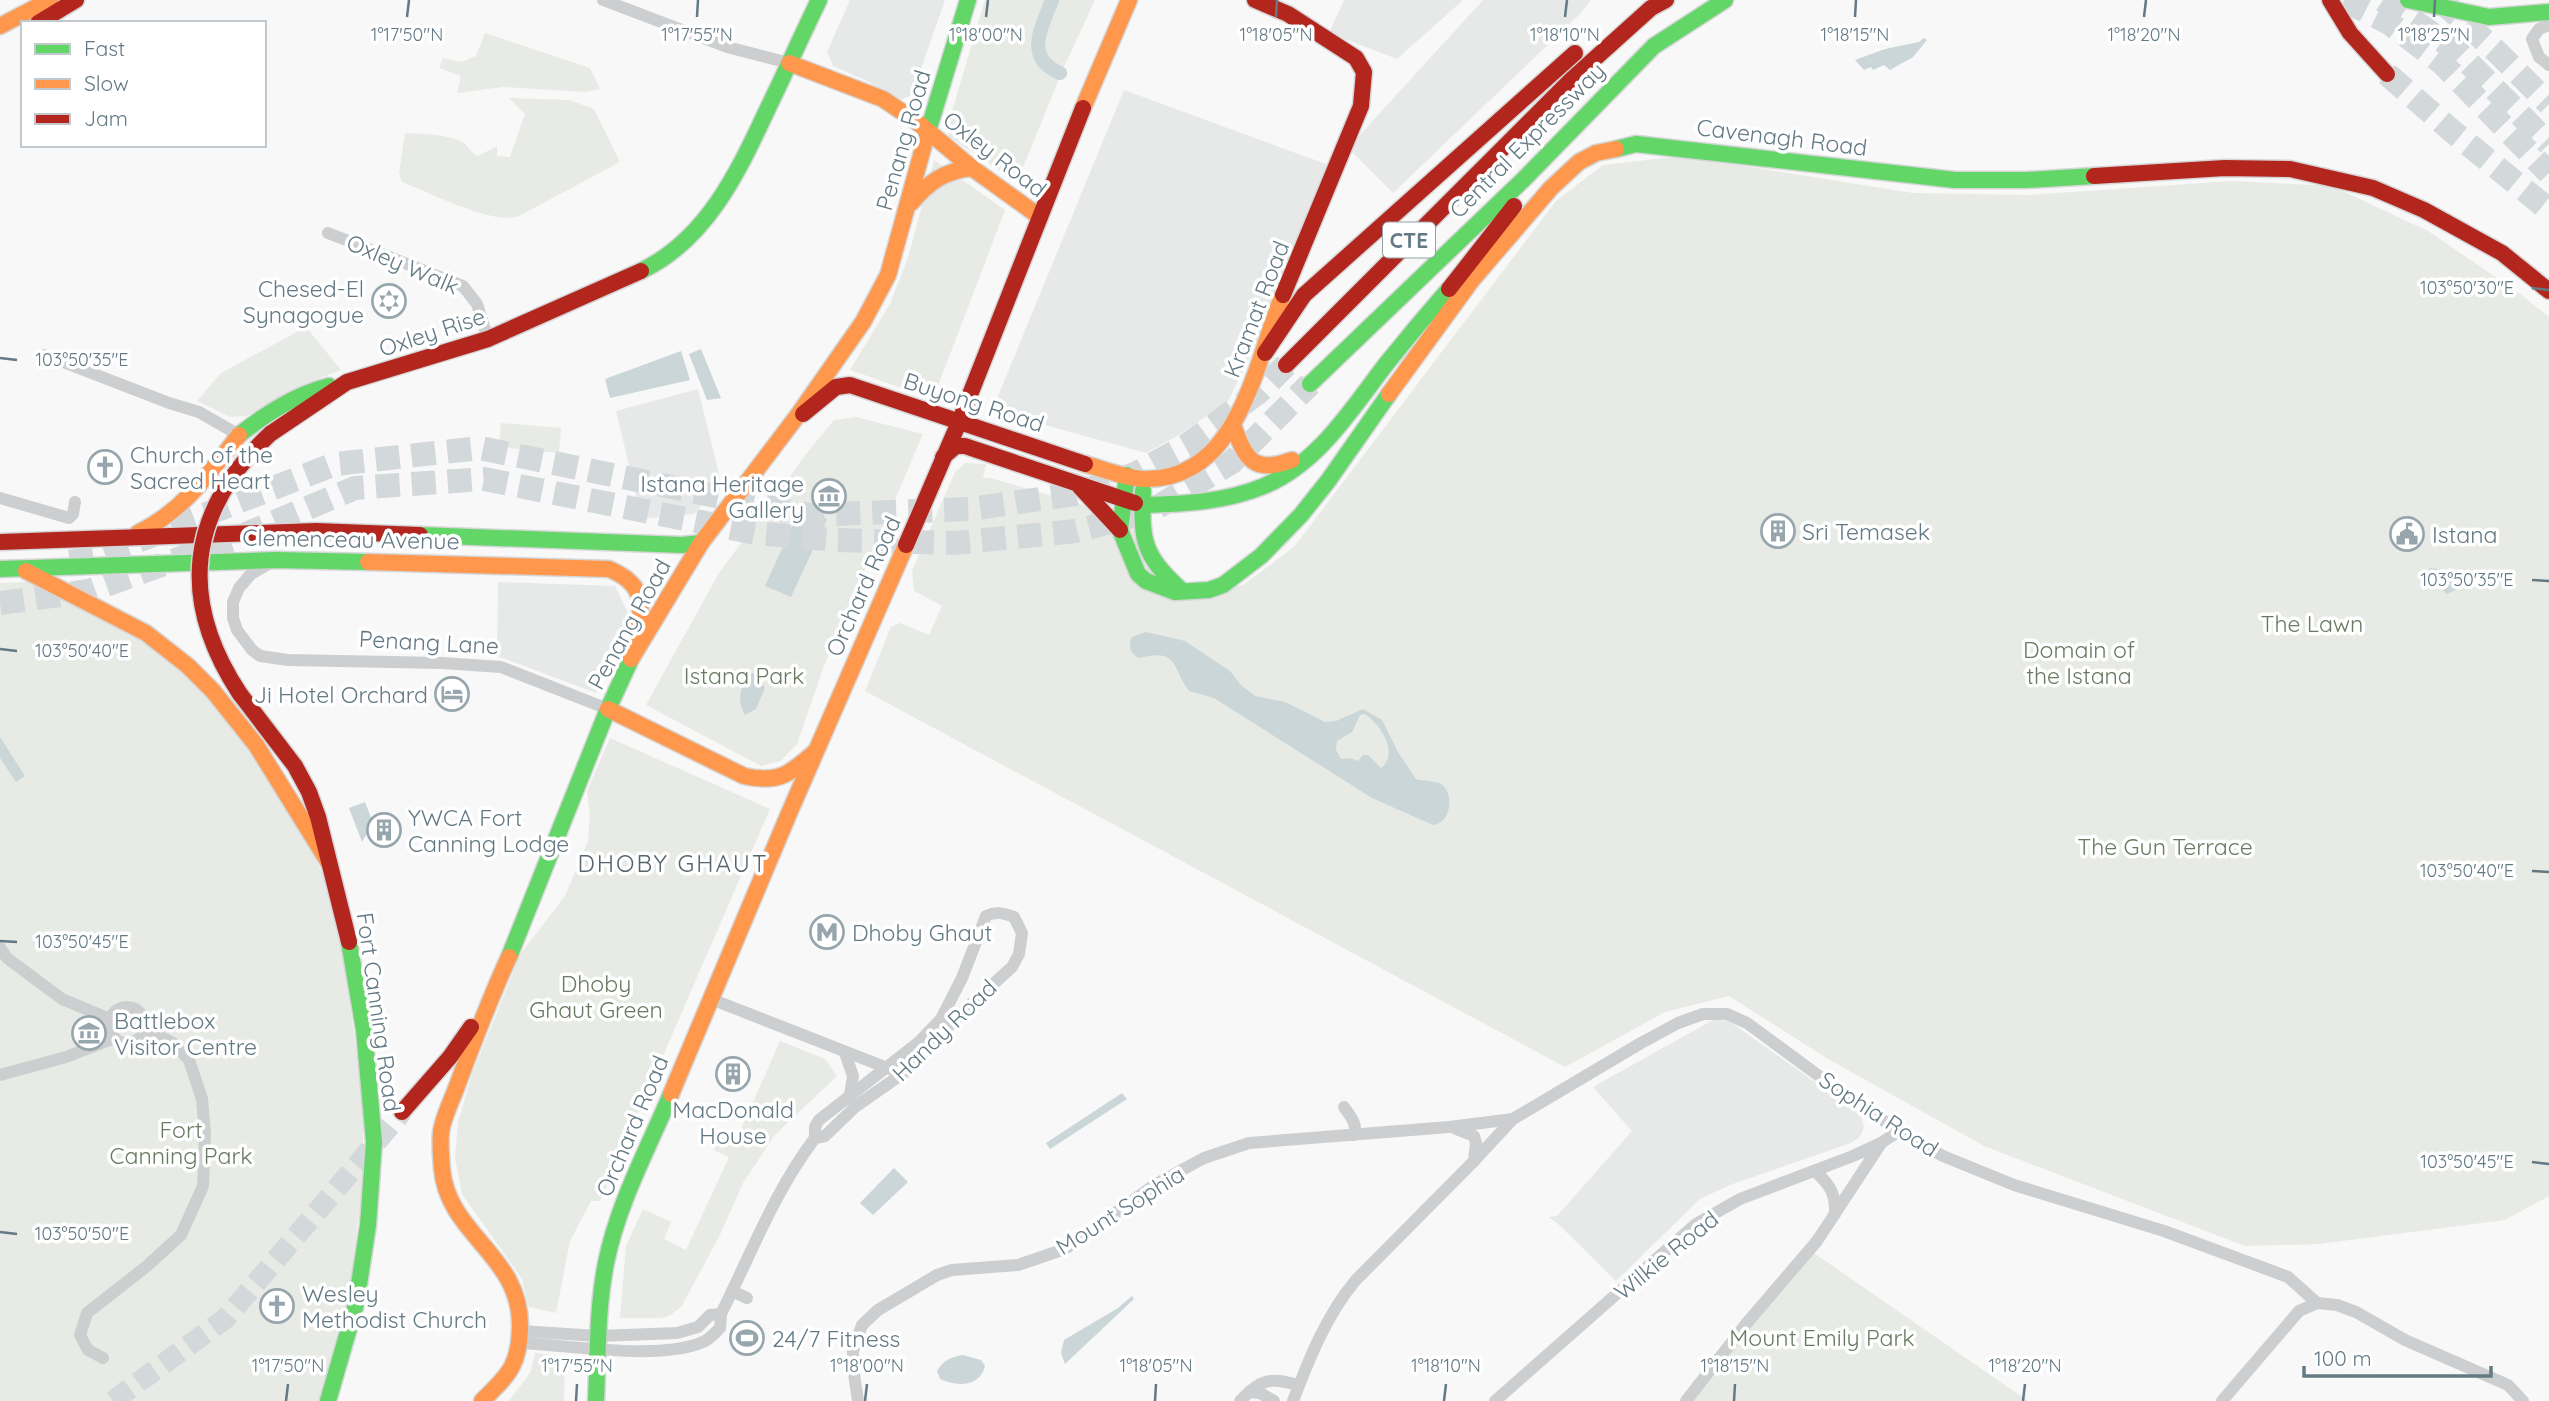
<svg xmlns="http://www.w3.org/2000/svg" width="2549" height="1401" font-family="Quicksand,sans-serif">
	<rect width="100%" height="100%" fill="#f8f8f8"/>
	<g fill="#e7e9e9">
		<path d="M850,0H945L912,95L900,100L869,82L833,66L827,52Z"/>
		<path d="M1344,0H1463L1397,59L1329,33Z"/>
		<path d="M1483,0H1591L1580,14L1393,193L1348,148Z"/>
		<path d="M1124,90L1342,170L1228,401L1179,435L1146,453L1020,418L1004,411L998,396Z"/>
		<path d="M698,389L721,482L694,514L642,519L616,411Z"/>
		<path d="M498,582L615,586L628,613L596,693L497,656Z"/>
		<path d="M1713,1020L1729,1021L1860,1114L1864,1127L1862,1133L1859,1138L1851,1143L1730,1185L1700,1199L1616,1281L1556,1222L1548,1217L1557,1216L1632,1131L1593,1087Z"/>
	</g>
	<g fill="#e8eae5">
		<path d="M985,0H1095L1063,69L1017,182L949,137L947,128Z"/>
		<path d="M485,33L590,68L600,89L586,92L503,87L457,93L461,76L439,68L443,58L462,62L476,56Z"/>
		<path d="M509,98L569,100L594,109L620,162L517,217C487,223 431,193 402,182L399,173L405,133C421,134 454,134 466,145C471,150 471,153 478,156L497,146V156L510,157L525,114Z"/>
		<path d="M1682,156L1913,193L2028,195L2232,181L2332,186L2428,231L2519,293L2549,317V1196L2505,1220L2319,1244L2245,1246L1984,1146L1828,1059L1729,996L1665,1012L1565,1067L865,691L891,627L900,623L929,635L942,606L914,591L912,571L955,472L965,463L986,464L983,478H990L1143,522L1149,562L1201,595L1243,585L1294,547L1556,201L1603,165Z"/>
		<path d="M934,160L1005,210L933,399L850,370L890,304L908,258Z"/>
		<path d="M306,327L341,370L302,385L247,416L230,417L197,401L221,373Z"/>
		<path d="M856,417L923,434L824,666L797,744L781,761L761,766L646,705L719,573L810,449L834,420Z"/>
		<path d="M501,423L561,428L559,453L499,447Z"/>
		<path d="M46,581L142,637L207,695L258,758L308,841L323,875L339,922L363,1103V1179L348,1303L319,1401H0V583Z"/>
		<path d="M610,738L770,809L600,1201H591L570,1241L556,1313L528,1307L522,1279L462,1194L455,1158L458,1122L472,1074L521,953L565,896L588,841L590,815L587,791Z"/>
		<path d="M780,1041L825,1059L837,1076L774,1136L743,1183L719,1237L681,1307L669,1316L661,1318H620L626,1246L643,1209L671,1222L664,1239L686,1250L729,1157L714,1150L724,1128L739,1134Z"/>
		<path d="M1811,1251L2028,1401H1689Z"/>
		<path d="M535,1353L565,1356L564,1401H509L530,1373Z"/>
	</g>
	<g fill="#cbd6d8" fill-rule="evenodd">
		<path d="M1924,38L1927,40L1913,57L1890,70L1884,65L1873,70L1871,67L1864,70L1855,60L1885,49L1919,42Z"/>
		<path d="M701,349L721,398L707,400L689,354Z"/>
		<path d="M681,351L690,380L610,398L605,379Z"/>
		<path d="M800,509L827,519L791,597L765,586Z"/>
		<path d="M2430,568L2449,571L2456,590L2446,594L2439,583L2425,576Z"/>
		<path d="M1146,632L1185,641L1230,671L1241,685L1255,696L1285,702L1325,722L1336,721L1363,709L1382,720L1398,752L1416,779C1423,781 1433,781 1439,783C1456,791 1451,824 1433,825L1372,798L1214,698L1189,691C1171,666 1179,648 1139,658C1130,654 1128,646 1132,637ZM1365,714C1380,724 1400,753 1381,768L1368,755H1363L1358,761L1350,758L1341,759L1336,750L1337,741L1352,732L1360,715Z"/>
		<path d="M752,673L758,676L765,688L756,709L745,715C736,701 740,684 752,673Z"/>
		<path d="M0,737L25,776L16,782L0,758Z"/>
		<path d="M365,802L373,823L362,842L349,808Z"/>
		<path d="M1122,1093L1127,1099L1050,1149L1046,1143Z"/>
		<path d="M894,1168L908,1182L873,1215L860,1203Z"/>
		<path d="M1132,1296L1134,1299L1065,1364L1061,1353L1064,1340L1118,1308Z"/>
		<path d="M963,1355L981,1360L985,1366C980,1387 957,1387 940,1379L937,1371C943,1360 951,1357 963,1355Z"/>
	</g>
	<g fill="none" stroke-linecap="round" stroke-linejoin="round">
		<path stroke="#cbd6d8" stroke-width="14" d="M1052,0C1042,27 1023,57 1060,73"/>
		<path stroke="#d3d8db" stroke-width="21" stroke-dasharray="21 10" stroke-linecap="butt" d="M113,1401L226,1318L402,1112"/>
		<g stroke="#d3d8db" stroke-width="24" stroke-dasharray="24 12" stroke-linecap="butt">
			<path d="M2344,0L2389,23L2442,63L2549,173"/>
			<path d="M2383,0L2456,50L2549,144"/>
			<path d="M2440,0L2496,51L2549,104"/>
			<path d="M2387,74L2452,131L2549,210"/>
			<path d="M70,562L94,558L335,464L480,448L809,515L970,509L1075,494L1135,474L1186,446L1260,391L1286,365"/>
			<path d="M0,603L89,591L239,537L355,488L484,479L756,533L836,540L954,543L1076,531L1151,511L1232,462L1310,384"/>
		</g>
		<g stroke="#d5d6d7" stroke-width="19">
			<g id="fast">
				<path d="M2408,0L2489,17L2549,12"/>
				<path d="M925,141L968,0"/>
				<path d="M1616,149L1636,144L1955,180H2026L2094,176"/>
				<path d="M641,271C708,239 739,170 769,106C786,71 802,35 819,0"/>
				<path d="M1310,384L1524,179L1654,46L1725,0"/>
				<path d="M239,435C267,413 295,395 329,386"/>
				<path d="M1127,475L1120,530L1138,574L1146,581L1175,592L1209,590L1223,585L1261,556L1301,515L1328,481L1389,394"/>
				<path d="M1143,491C1141,541 1143,555 1181,590"/>
				<path d="M1143,505C1184,504 1226,502 1264,486C1319,463 1352,408 1387,363C1407,338 1428,313 1449,289"/>
				<path d="M420,535L682,545L701,543"/>
				<path d="M0,569L276,560L368,562"/>
				<path d="M509,957L608,709L631,659"/>
				<path d="M328,1401L356,1304L368,1225L374,1142L364,1030L349,942"/>
				<path d="M596,1401C598,1355 597,1308 606,1263C618,1203 648,1149 671,1094"/>
			</g>
		</g>
		<g stroke="#d5d6d7" stroke-width="19">
			<g id="slow">
				<path d="M0,26L50,0"/>
				<path d="M789,63L883,99L917,122L972,168L1040,217"/>
				<path d="M1083,108L1129,0"/>
				<path d="M911,203C929,182 944,171 972,168"/>
				<path d="M1389,394L1472,280L1551,188L1579,162L1596,153L1616,149"/>
				<path d="M1233,425C1246,460 1253,474 1292,460"/>
				<path d="M1085,464C1103,469 1128,479 1147,479C1240,478 1255,362 1283,295"/>
				<path d="M138,533C183,511 209,474 239,435"/>
				<path d="M368,562L609,569C647,585 642,605 637,640"/>
				<path d="M26,571L146,633L188,666L213,691L256,745L329,863"/>
				<path d="M631,659L701,543L798,415L863,322L888,275L925,141"/>
				<path d="M608,709L744,776C778,784 790,774 815,752"/>
				<path d="M671,1094L790,811L906,545"/>
				<path d="M482,1401C508,1375 519,1367 520,1328C522,1255 448,1236 442,1169C441,1158 440,1144 441,1132C443,1117 452,1100 457,1086C473,1043 489,1000 509,957"/>
			</g>
		</g>
		<g stroke="#d5d6d7" stroke-width="19">
			<g id="jam">
				<path d="M1255,0L1288,14L1356,58L1364,72L1361,106L1283,295"/>
				<path d="M2330,0L2350,33L2387,74"/>
				<path d="M38,23L76,0"/>
				<path d="M2094,176L2225,168L2290,169L2373,188L2424,210L2502,253L2549,291"/>
				<path d="M1449,289L1514,206"/>
				<path d="M1265,353L1304,295L1575,53"/>
				<path d="M1286,365L1571,80L1651,8L1666,0"/>
				<path d="M803,414L836,387L850,385L1085,464"/>
				<path d="M270,434L347,382L488,339L641,271"/>
				<path d="M943,457L956,446H965L1135,503"/>
				<path d="M1080,487L1120,530"/>
				<path d="M0,542L316,531L420,535"/>
				<path d="M906,545L960,420L1083,108"/>
				<path d="M240,694L295,766L309,792L318,817L349,942"/>
				<path d="M402,1112L450,1057L471,1027"/>
			</g>
		</g>
		<g stroke="#cdcecf" stroke-width="12">
			<path d="M603,0L727,47L789,63"/>
			<path d="M2549,25L2539,29L2532,39L2539,57L2549,65"/>
			<path d="M328,233L463,286L477,304L488,339"/>
			<path d="M45,355L169,403L199,412L239,435"/>
			<path d="M0,498L69,518L73,514L75,502"/>
			<path d="M270,563L251,574L239,588L233,602V618L237,630L252,650L260,656L288,660L442,663L501,667L608,709"/>
			<path d="M0,948L7,958L62,999L110,1019"/>
			<path d="M711,999L890,1069"/>
			<circle cx="127" cy="1025" r="18"/>
			<path d="M845,1053L853,1076L850,1095"/>
			<path d="M0,1075L66,1057L115,1038"/>
			<path d="M1344,1107C1350,1116 1358,1124 1354,1135"/>
			<path d="M1474,1161L1513,1119L1641,1043L1678,1023L1703,1014H1727L1747,1023L1834,1087L1899,1131L1943,1156L2014,1185L2164,1231L2288,1277L2317,1303"/>
			<path d="M1816,1172C1830,1185 1836,1194 1835,1214"/>
			<path d="M732,1291L747,1298"/>
			<path d="M520,1331L598,1336L677,1333L698,1327L710,1315L721,1314"/>
			<path d="M519,1343C569,1345 659,1361 703,1342C710,1339 715,1333 720,1328L721,1314C751,1254 774,1192 815,1138L825,1136L855,1107L905,1072L959,1015L1012,967L1019,954L1022,933L1014,917C1003,913 996,911 986,916L962,978L941,1019L919,1042L819,1120L815,1127V1138"/>
			<path d="M103,1358L88,1350L80,1335L87,1313L147,1266L181,1235L203,1186L205,1134L202,1099L189,1060L173,1043L144,1029"/>
			<path d="M1249,1392L1260,1393L1274,1401"/>
			<path d="M858,1401L853,1367V1351L862,1325L878,1310L937,1275L952,1270L1018,1265L1065,1249L1156,1184L1204,1158L1249,1143L1449,1127L1513,1119"/>
			<path d="M1240,1401C1262,1379 1268,1377 1298,1385"/>
			<path d="M1293,1401C1309,1359 1326,1316 1355,1281L1474,1161L1476,1143L1474,1136L1456,1129"/>
			<path d="M1495,1401L1696,1224L1740,1199L1853,1156L1881,1143L1899,1131"/>
			<path d="M1686,1401L1746,1324L1817,1241L1880,1145"/>
			<path d="M2222,1401L2299,1311L2317,1303L2337,1305L2356,1312L2405,1340L2508,1385L2523,1401"/>
		</g>
		<use href="#fast" stroke="#63d668" stroke-width="16"/>
		<use href="#slow" stroke="#ff974d" stroke-width="16"/>
		<use href="#jam" stroke="#b3261e" stroke-width="16"/>
		<g stroke="#d5d6d7" stroke-width="19" stroke-linecap="butt">
			<path id="jam-bridge" d="M240,694C178,600 187,512 270,434"/>
		</g>
		<use href="#jam-bridge" stroke="#b3261e" stroke-width="16"/>
	</g>
	<path fill="none" stroke="#637984" stroke-width="2.5" d="M407,17L409,0M697,17L698,0M986,17L988,0M1276,17L1277,0M1565,17L1567,0M1855,17L1856,0M2144,17L2146,0M2434,17L2435,0M2532,288L2549,290M0,358L17,360M2532,580L2549,581M0,649L17,651M2532,871L2549,872M0,941L17,942M2532,1162L2549,1164M0,1232L17,1234M286,1401L288,1384M576,1401L577,1384M865,1401L867,1384M1155,1401L1156,1384M1444,1401L1446,1384M1734,1401L1735,1384M2023,1401L2025,1384"/>
	<defs>
		<g id="synagogue-ring" transform="scale(1.75)"><circle r="9.5" fill="#fff" stroke="#97a5ad" stroke-width="1.5"/><path d="M0-6.5L5.6 3.2H-5.6ZM0 6.5L5.6-3.2H-5.6Z" fill="#97a5ad"/></g>
		<g id="church-ring" transform="scale(1.75)"><circle r="9.5" fill="#fff" stroke="#97a5ad" stroke-width="1.5"/><path d="M-1.2-6h2.4v3.5h3.3v2.4h-3.3V6h-2.4V-.1h-3.3v-2.4h3.3Z" fill="#97a5ad"/></g>
		<g id="museum-ring" transform="scale(1.75)"><circle r="9.5" fill="#fff" stroke="#97a5ad" stroke-width="1.5"/><path d="M0-6L6-3V-2H-6V-3ZM-5-1h2V3h-2ZM-1-1h2V3h-2ZM3-1h2V3H3ZM-6 4H6V6H-6Z" fill="#97a5ad"/></g>
		<g id="building-ring" transform="scale(1.75)"><circle r="9.5" fill="#fff" stroke="#97a5ad" stroke-width="1.5"/><path d="M-4-6H4V6H1V3H-1V6H-4ZM-2.5-4.3h1.7v1.8h-1.7ZM.8-4.3h1.7v1.8H.8ZM-2.5-1h1.7V.8h-1.7ZM.8-1h1.7V.8H.8Z" fill="#97a5ad"/></g>
		<g id="civic-ring" transform="scale(1.75)"><circle r="9.5" fill="#fff" stroke="#97a5ad" stroke-width="1.5"/><path d="M-.6-6.5H3V-4.5H.6V-3L4-1V1h2V6H-6V1h2V-1L-.6-3ZM-1.2 2.5V6h2.4V2.5Z" fill="#97a5ad"/></g>
		<g id="hotel-ring" transform="scale(1.75)"><circle r="9.5" fill="#fff" stroke="#97a5ad" stroke-width="1.5"/><path d="M-6-4.5h1.5V1H6V5H4.5V3h-9V5H-6ZM-4 0a1.8 1.8 0 1 1 3.6 0ZM.5 0V-2.5h3Q6-2.5 6 0Z" fill="#97a5ad"/></g>
		<g id="metro-ring" transform="scale(1.75)"><circle r="9.5" fill="#fff" stroke="#97a5ad" stroke-width="1.5"/><path d="M-5.5 5V-5H-3L0 0L3-5H5.5V5H3V-.5L0 4L-3-.5V5Z" fill="#97a5ad"/></g>
		<g id="stadium-ring" transform="scale(1.75)"><circle r="9.5" fill="#fff" stroke="#97a5ad" stroke-width="1.5"/><path d="M0-5a6.5 5 0 1 0 0 10a6.5 5 0 1 0 0-10ZM-3.5-1.8h7v3.6h-7Z" fill="#97a5ad"/></g>
	</defs>
	<g fill-rule="evenodd">
		<use href="#synagogue-ring" x="389" y="301"/>
		<use href="#church-ring" x="105" y="467"/>
		<use href="#museum-ring" x="829" y="496"/>
		<use href="#building-ring" x="1778" y="531"/>
		<use href="#civic-ring" x="2407" y="534"/>
		<use href="#hotel-ring" x="452" y="694"/>
		<use href="#building-ring" x="384" y="830"/>
		<use href="#metro-ring" x="827" y="932"/>
		<use href="#museum-ring" x="89" y="1033"/>
		<use href="#building-ring" x="733" y="1074"/>
		<use href="#church-ring" x="277" y="1306"/>
		<use href="#stadium-ring" x="747" y="1338"/>
	</g>
	<g text-anchor="middle" dominant-baseline="central" stroke-width="7" stroke-linejoin="round" paint-order="stroke">
		<rect fill="#fff" stroke="#92a1a9" stroke-width="2" x="1383" y="222.5" width="52" height="35" rx="5"/>
		<g font-size="21" font-weight="bold" fill="#637984">
			<text x="1409" y="240">CTE</text>
		</g>
		<g font-size="23" fill="#637984" stroke="#fff">
			<text transform="translate(1782 137) rotate(7)">Cavenagh Road</text>
			<text transform="translate(903 140) rotate(-74)">Penang Road</text>
			<text transform="translate(1527 140) rotate(-45)">Central Expressway</text>
			<text transform="translate(995 154) rotate(38)">Oxley Road</text>
			<text transform="translate(403 264) rotate(23)">Oxley Walk</text>
			<text transform="translate(1256 309) rotate(-69)">Kramat Road</text>
			<text transform="translate(432 332) rotate(-18)">Oxley Rise</text>
			<text transform="translate(974 402) rotate(18)">Buyong Road</text>
			<text transform="translate(351 539) rotate(1)">Clemenceau Avenue</text>
			<text transform="translate(863 586) rotate(-66)">Orchard Road</text>
			<text transform="translate(629 624) rotate(-61)">Penang Road</text>
			<text transform="translate(429 642) rotate(3)">Penang Lane</text>
			<text transform="translate(379 1012) rotate(82)">Fort Canning Road</text>
			<text transform="translate(944 1030) rotate(-44)">Handy Road</text>
			<text transform="translate(1879 1114) rotate(33)">Sophia Road</text>
			<text transform="translate(632 1126) rotate(-67)">Orchard Road</text>
			<text transform="translate(1120 1210) rotate(-32)">Mount Sophia</text>
			<text transform="translate(1666 1255) rotate(-39)">Wilkie Road</text>
		</g>
		<g font-size="23" fill="#637984" stroke="#fff" text-anchor="start">
			<text x="364" y="288" text-anchor="end">Chesed-El<tspan x="364" dy="26">Synagogue</tspan></text>
			<text x="130" y="454">Church of the<tspan x="130" dy="26">Sacred Heart</tspan></text>
			<text x="804" y="483" text-anchor="end">Istana Heritage<tspan x="804" dy="26">Gallery</tspan></text>
			<text x="1802" y="531">Sri Temasek</text>
			<text x="2432" y="534">Istana</text>
			<text x="428" y="694" text-anchor="end">Ji Hotel Orchard</text>
			<text x="408" y="817">YWCA Fort<tspan x="408" dy="26">Canning Lodge</tspan></text>
			<text x="852" y="932">Dhoby Ghaut</text>
			<text x="114" y="1020">Battlebox<tspan x="114" dy="26">Visitor Centre</tspan></text>
			<text x="733" y="1109" text-anchor="middle">MacDonald<tspan x="733" dy="26">House</tspan></text>
			<text x="302" y="1293">Wesley<tspan x="302" dy="26">Methodist Church</tspan></text>
			<text x="772" y="1338">24/7 Fitness</text>
		</g>
		<g font-size="23" fill="#697a62" stroke="#fff">
			<text x="2312" y="623">The Lawn</text>
			<text x="2079" y="649">Domain of<tspan x="2079" dy="26">the Istana</tspan></text>
			<text x="744" y="675">Istana Park</text>
			<text x="2165" y="846">The Gun Terrace</text>
			<text x="596" y="983">Dhoby<tspan x="596" dy="26">Ghaut Green</tspan></text>
			<text x="181" y="1129">Fort<tspan x="181" dy="26">Canning Park</tspan></text>
			<text x="1822" y="1337">Mount Emily Park</text>
		</g>
		<g font-size="24" letter-spacing="2" fill="#55666e" stroke="#fff">
			<text x="673" y="863">DHOBY GHAUT</text>
		</g>
	</g>
	<g font-size="18" text-anchor="middle" fill="#637984" stroke="#fff" stroke-width="7" stroke-linejoin="round" paint-order="stroke">
		<text x="407" y="41">1°17'50"N</text>
		<text x="697" y="41">1°17'55"N</text>
		<text x="986" y="41">1°18'00"N</text>
		<text x="1276" y="41">1°18'05"N</text>
		<text x="1565" y="41">1°18'10"N</text>
		<text x="1855" y="41">1°18'15"N</text>
		<text x="2144" y="41">1°18'20"N</text>
		<text x="2434" y="41">1°18'25"N</text>
		<text x="2467" y="294">103°50'30"E</text>
		<text x="82" y="366">103°50'35"E</text>
		<text x="2467" y="586">103°50'35"E</text>
		<text x="82" y="657">103°50'40"E</text>
		<text x="2467" y="877">103°50'40"E</text>
		<text x="82" y="948">103°50'45"E</text>
		<text x="2467" y="1168">103°50'45"E</text>
		<text x="82" y="1240">103°50'50"E</text>
		<text x="288" y="1372">1°17'50"N</text>
		<text x="577" y="1372">1°17'55"N</text>
		<text x="867" y="1372">1°18'00"N</text>
		<text x="1156" y="1372">1°18'05"N</text>
		<text x="1446" y="1372">1°18'10"N</text>
		<text x="1735" y="1372">1°18'15"N</text>
		<text x="2025" y="1372">1°18'20"N</text>
	</g>
	<rect x="21" y="21" width="245" height="126" fill="#ffffff" stroke="#c1c9ce" stroke-width="2"/>
	<rect x="35" y="44" width="35" height="10" fill="#63d668" stroke="#c1c9ce" stroke-width="2"/>
	<text x="84" y="56" font-size="21" fill="#637984">Fast</text>
	<rect x="35" y="79" width="35" height="10" fill="#ff974d" stroke="#c1c9ce" stroke-width="2"/>
	<text x="84" y="91" font-size="21" fill="#637984">Slow</text>
	<rect x="35" y="114" width="35" height="10" fill="#b3261e" stroke="#c1c9ce" stroke-width="2"/>
	<text x="84" y="126" font-size="21" fill="#637984">Jam</text>
	<path d="M2304 1366v10h187v-10" fill="none" stroke="#637984" stroke-width="3.5"/>
	<text x="2314" y="1366" font-size="21" fill="#637984" stroke="#ffffff" stroke-width="5" paint-order="stroke">100 m</text>
</svg>
